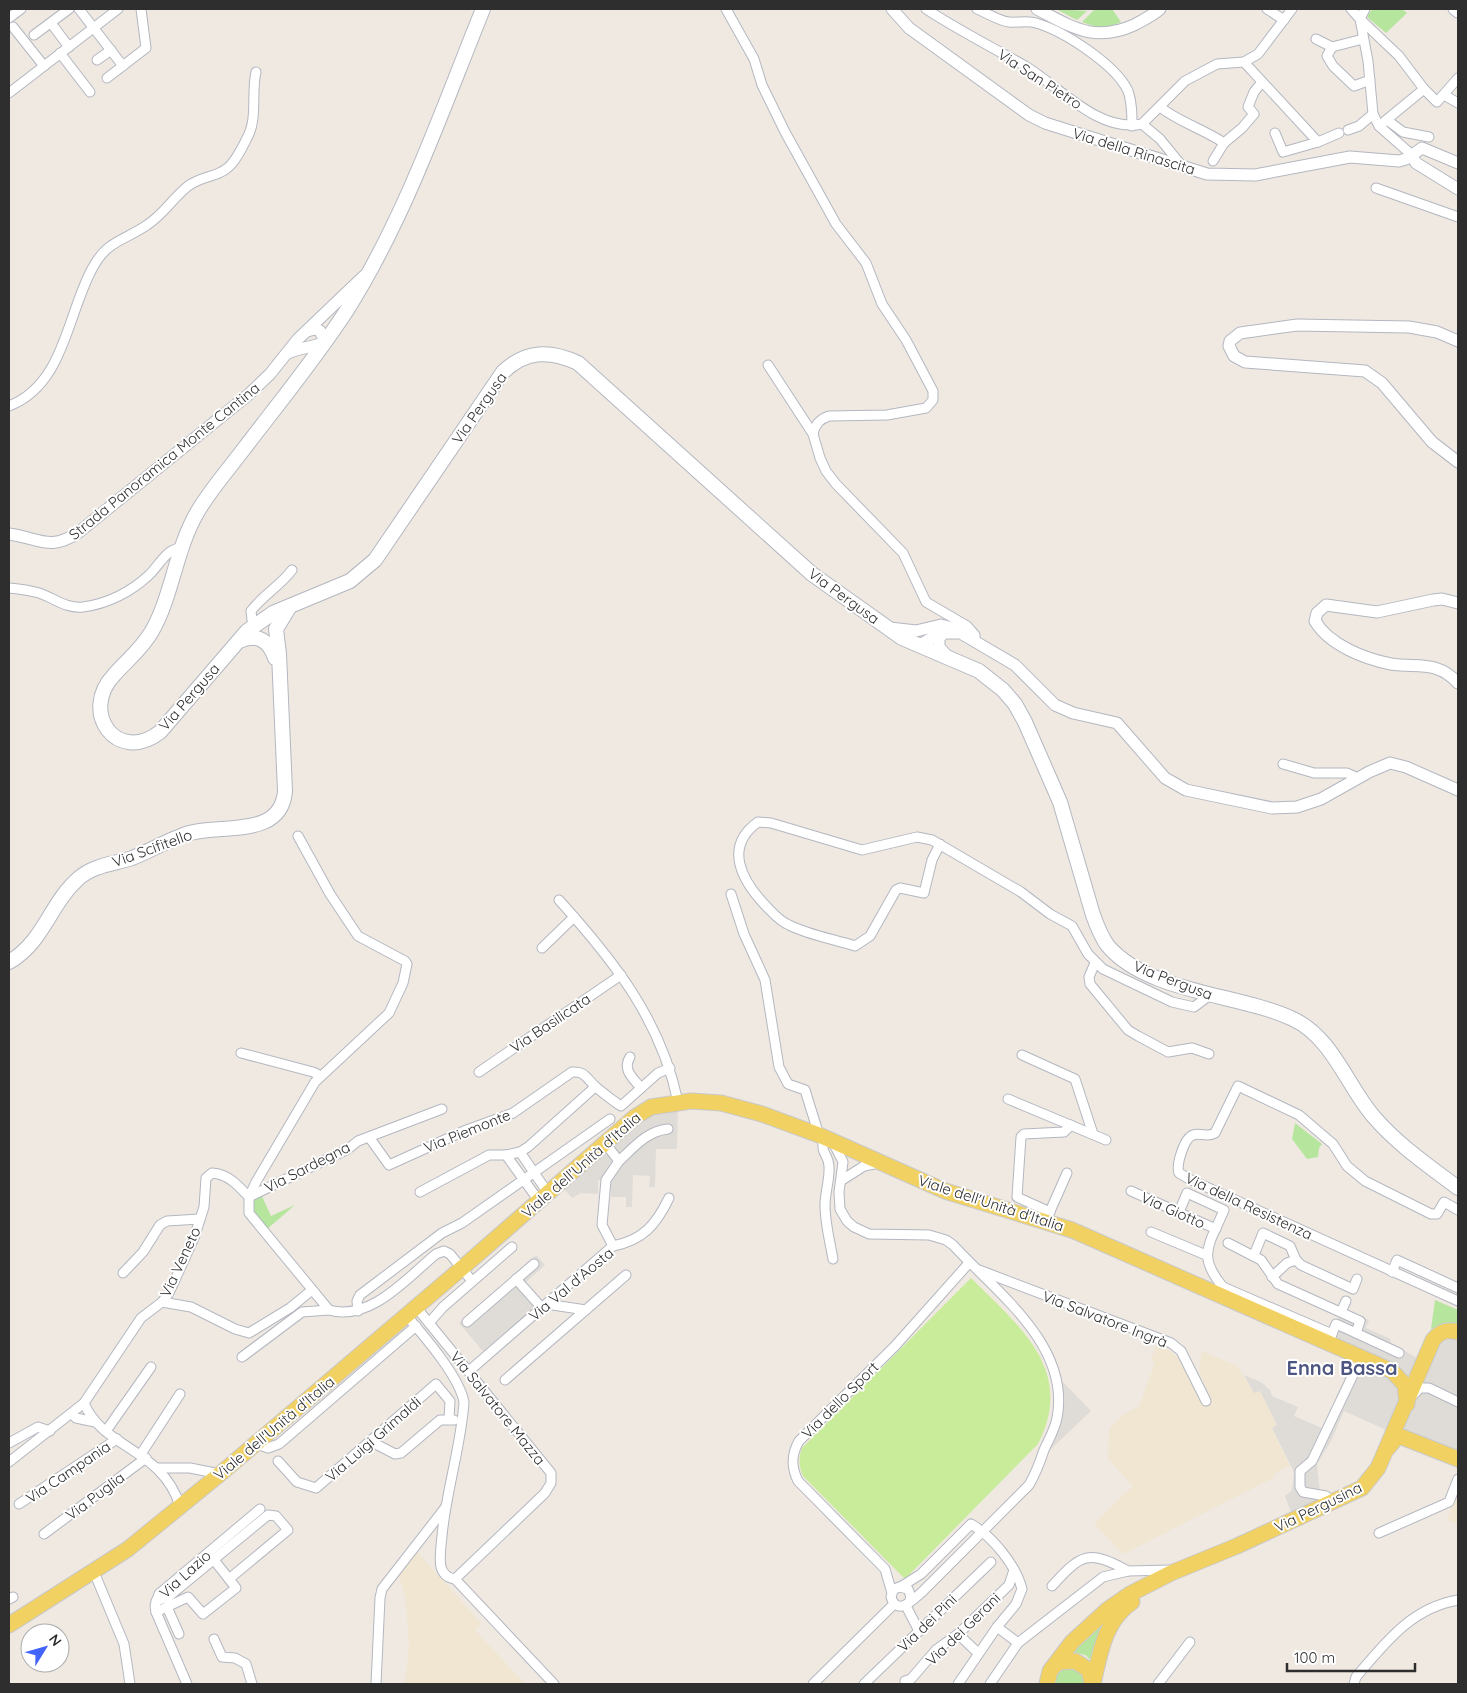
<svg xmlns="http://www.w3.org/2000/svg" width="1467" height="1693" font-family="Quicksand,sans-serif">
	<rect width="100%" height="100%" fill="#efe9e1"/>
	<g fill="#f0e6d1">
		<path d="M1156,1345L1170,1351L1179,1359L1203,1403L1211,1399L1199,1371L1202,1351L1237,1366L1254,1393L1260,1391L1277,1426L1272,1429L1290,1465L1274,1474L1275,1477L1123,1554L1094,1524L1133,1486L1108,1459L1109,1429L1123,1415L1139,1406L1155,1363L1151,1361Z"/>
		<path d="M1458,1491V1525L1447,1520Z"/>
		<path d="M417,1552L481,1623L475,1630L525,1684H405L409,1646L406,1601L399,1574Z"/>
	</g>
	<g fill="#b6e59e">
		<path d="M1056,9L1087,11L1077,20Z"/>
		<path d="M1100,9H1112L1121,22C1107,29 1097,28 1082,22L1094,10Z"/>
		<path d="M1372,9H1402L1407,13L1386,33L1367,17Z"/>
		<path d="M1295,1123L1322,1144L1319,1148L1318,1157L1307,1159L1292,1139Z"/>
		<path d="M261,1194L271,1216L295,1205L266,1230L253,1213V1201Z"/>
		<path d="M1435,1300L1458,1310V1326L1442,1325L1431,1329Z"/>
		<path d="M1101,1626L1092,1661L1085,1655L1073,1652Z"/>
		<path d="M1059,1667H1079L1088,1684H1051Z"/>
	</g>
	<path fill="#c9ec9a" d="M971,1278C1019,1326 1076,1370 1038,1444L905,1579L803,1476C799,1466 798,1459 802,1448Z"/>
	<g fill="#dfdcd8">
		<path d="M678,1102L677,1149H656L655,1187H649L650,1176L633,1175L632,1207H626V1197H611V1182L598,1180V1194L581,1193L572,1198L559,1183L627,1123Z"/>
		<path d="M536,1255L545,1265L525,1283L545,1306L487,1356L459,1323Z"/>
		<path d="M1343,1308L1369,1320L1366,1328L1391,1339L1390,1342L1424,1362L1433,1340L1458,1332V1462L1344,1411L1331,1441L1317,1464L1320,1494L1326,1496L1294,1520L1285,1496L1292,1490L1294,1472L1272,1428L1277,1425L1260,1391L1254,1393L1244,1375L1261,1382L1270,1390L1272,1396L1298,1407L1294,1416L1322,1428L1355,1355L1328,1343Z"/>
		<path d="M1062,1381L1091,1411L1051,1449H1045L1052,1432L1055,1382Z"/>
	</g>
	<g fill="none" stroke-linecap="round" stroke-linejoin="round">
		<g stroke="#b4b7c1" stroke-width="11">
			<g id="minor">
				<path d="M79,9L123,66"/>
				<path d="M726,9L754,59L762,85L785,132L836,224L866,263L882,304L906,340L933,391V400L926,408L887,415L829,416C820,419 815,424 813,434"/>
				<path d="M926,9C958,30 992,47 1025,66C1059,86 1098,133 1142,124L1185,81L1217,64L1244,62L1258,54L1292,9"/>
				<path d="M977,9C987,13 999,21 1009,22C1018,23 1028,20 1036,23C1064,31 1116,65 1128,91C1132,102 1132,114 1132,126"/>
				<path d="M1267,9L1284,20"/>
				<path d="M1351,9L1360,19L1368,61L1373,114L1379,126L1412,155"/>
				<path d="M1365,9L1360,19L1399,56L1424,89L1437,102L1458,78"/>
				<path d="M9,18L21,9"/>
				<path d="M51,23L69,47"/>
				<path d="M13,27L44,66"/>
				<path d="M34,35L69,9"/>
				<path d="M1316,39L1332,47L1363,39"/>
				<path d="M1332,47L1327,56L1333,66L1354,86L1370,80"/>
				<path d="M60,53L90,92"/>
				<path d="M97,60L111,50"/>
				<path d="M1244,62L1318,142L1339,133"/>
				<path d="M107,78L146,48L141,9"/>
				<path d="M9,93L118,9"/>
				<path d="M1444,95L1458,103"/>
				<path d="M1160,107C1179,122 1203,129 1224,143L1242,128L1254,114L1248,107L1254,92L1262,82"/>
				<path d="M1387,120L1403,132L1429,137"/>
				<path d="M1142,124L1160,139L1182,166"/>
				<path d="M1379,126L1424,89"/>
				<path d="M1348,130L1359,126L1373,114"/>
				<path d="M1275,133L1283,152L1318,142"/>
				<path d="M1213,161L1224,143"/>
				<path d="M1376,188L1458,217"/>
				<path d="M768,365L813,434L820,458L826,471L836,484L903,553L926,602L967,626L975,635V642"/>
				<path d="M9,406C64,385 67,315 92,269C107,240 124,241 147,225C163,215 173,198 188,186C202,176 216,177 226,169C235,163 242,148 247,138C258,119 251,93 256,72"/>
				<path d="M9,588C19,589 29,590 39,593C54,598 66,609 83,607C107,604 131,592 149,575C159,566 165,550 180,548"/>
				<path d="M255,625L252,620L251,611C263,595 280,586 292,570"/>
				<path d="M1283,764L1314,773H1347L1358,778"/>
				<path d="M940,844L932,860L924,893L900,888L896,890L870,936L855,946C833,939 809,935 789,925C779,921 773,913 766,906C742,881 723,847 758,822L771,823L862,850L917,837L932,840L1021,892L1050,914L1072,926L1088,954L1103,969L1172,1002L1194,1007L1210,995"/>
				<path d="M731,894L744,934L765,980L779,1067L788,1084L805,1090L819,1135"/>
				<path d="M559,900C614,961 661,1020 678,1102"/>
				<path d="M542,948L574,917"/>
				<path d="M1095,963L1089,977L1090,984L1128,1030L1138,1036L1168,1052L1192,1048L1209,1054"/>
				<path d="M241,1053L313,1072L321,1076"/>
				<path d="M1022,1055L1075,1079L1093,1134"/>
				<path d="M630,1057C622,1070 633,1078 641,1088"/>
				<path d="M479,1072L621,975"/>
				<path d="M1008,1099L1106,1140"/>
				<path d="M442,1109L358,1141L348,1149L249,1197V1213L329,1310C370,1322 407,1278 436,1254L444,1251L450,1254L472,1281"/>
				<path d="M369,1137L389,1165L464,1131L513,1113L572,1072C585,1071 586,1078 595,1086C599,1090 616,1103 621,1106L658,1073L670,1068"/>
				<path d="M824,1137C820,1156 828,1152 829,1166C830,1179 825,1192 825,1205C825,1223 830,1242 833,1259"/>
				<path d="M604,1142L619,1161C634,1147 647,1131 668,1129"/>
				<path d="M834,1144L843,1162L839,1192L840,1209L847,1221L854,1227L869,1234L929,1235L946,1240L953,1245C996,1292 1071,1345 1057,1418C1055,1429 1049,1439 1044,1450C1040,1462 1036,1473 1029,1485L921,1593C912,1601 897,1616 891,1597L893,1590L899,1587L908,1589L911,1597L909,1603"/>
				<path d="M520,1152L548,1193"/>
				<path d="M506,1155L539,1201"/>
				<path d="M842,1180L864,1166L879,1163"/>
				<path d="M1131,1191L1216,1229"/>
				<path d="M420,1192L489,1155H506L520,1152L528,1147L595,1087"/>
				<path d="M1458,1210L1444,1202L1437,1214H1431L1365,1181L1347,1166L1333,1144L1299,1115L1238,1086L1215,1133C1207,1138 1201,1132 1193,1135C1184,1138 1176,1165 1179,1173L1191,1180L1458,1301"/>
				<path d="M1050,1212L1017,1197L1021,1137L1024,1134L1064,1132L1071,1125"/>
				<path d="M1179,1212L1187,1193L1224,1210C1210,1244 1196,1255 1223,1287L1332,1334"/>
				<path d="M1048,1216L1067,1173"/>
				<path d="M1151,1232L1206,1255"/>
				<path d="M1228,1243L1261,1260L1278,1284L1360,1321L1356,1333L1336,1324L1330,1339"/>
				<path d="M613,1246L602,1225L606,1180L619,1161"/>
				<path d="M1254,1255L1263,1233L1290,1246L1296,1260L1301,1265L1353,1289L1357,1279"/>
				<path d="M979,1270L1171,1343L1181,1351L1206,1401"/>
				<path d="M1392,1272L1397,1260L1458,1288"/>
				<path d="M123,1273L143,1252L160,1225L167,1221L200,1219"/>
				<path d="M1272,1277L1287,1263L1296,1260"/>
				<path d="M516,1279L542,1308"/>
				<path d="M162,1302L191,1307L235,1329L249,1333L290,1308L312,1290"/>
				<path d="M546,1304L586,1310"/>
				<path d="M416,1307L551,1473V1483L545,1493L455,1579L554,1684"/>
				<path d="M358,1311L357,1301L360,1295L442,1233L462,1223L610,1119"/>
				<path d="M1341,1312L1346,1301"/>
				<path d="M406,1315C424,1336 459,1376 464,1402C461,1447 446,1491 442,1536C441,1546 439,1558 441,1567C443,1574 448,1578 455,1579"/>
				<path d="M467,1322L534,1264"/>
				<path d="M429,1323L443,1307L512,1247"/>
				<path d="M1356,1333L1399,1353"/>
				<path d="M242,1357L302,1312L329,1310"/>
				<path d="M469,1371L613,1246C643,1240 656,1225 669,1198"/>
				<path d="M505,1380L626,1275"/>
				<path d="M1412,1396L1420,1388H1429L1458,1402"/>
				<path d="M84,1403C103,1449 162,1448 180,1506"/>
				<path d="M72,1414L76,1418L95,1422"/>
				<path d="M106,1431L151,1367"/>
				<path d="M370,1441L395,1454L401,1453L440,1420H454"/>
				<path d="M9,1443L38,1427L50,1431"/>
				<path d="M257,1444L268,1448L279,1444L416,1326"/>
				<path d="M141,1454L180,1394"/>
				<path d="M278,1461L297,1482L316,1488L436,1384L450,1401L449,1419"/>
				<path d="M9,1462L84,1403L141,1318L162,1302L169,1293L194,1238L204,1207L206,1178L212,1173C228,1174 238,1185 249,1197L256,1182L315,1082L389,1013L403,983L407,964L405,961L358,936L330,894L298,836"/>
				<path d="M158,1468H190L220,1474"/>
				<path d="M1331,1502L1326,1496L1303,1492L1300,1487V1471L1312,1461L1361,1358"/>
				<path d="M19,1504L117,1439"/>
				<path d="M1379,1533L1449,1502L1458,1479"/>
				<path d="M44,1534L146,1458"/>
				<path d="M214,1560L229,1579"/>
				<path d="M94,1572L124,1644L130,1684"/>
				<path d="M902,1586L921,1574L971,1524C992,1536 1016,1565 1022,1589L1016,1604L997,1627L1018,1643L990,1684"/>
				<path d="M1052,1586C1081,1554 1088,1549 1128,1571"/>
				<path d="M892,1593L885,1569L798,1481C791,1467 791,1455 799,1441L895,1346L969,1263"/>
				<path d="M9,1599L13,1597"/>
				<path d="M906,1606L919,1631"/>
				<path d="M167,1607L179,1634"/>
				<path d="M156,1612L188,1597L203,1614L236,1588L229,1579L288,1530L276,1516L268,1515L168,1597L156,1601"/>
				<path d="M958,1634L978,1653"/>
				<path d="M214,1639L222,1657L235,1658L246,1664L252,1684"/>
				<path d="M1018,1643L1103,1577L1128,1571L1171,1570"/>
				<path d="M905,1681L911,1679L936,1650L958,1634L1009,1585L1014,1570"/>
				<path d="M187,1684L156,1612L155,1606L159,1594L260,1509"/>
				<path d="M376,1684L380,1598L382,1589L445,1508"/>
				<path d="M813,1684L894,1604"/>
				<path d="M864,1684L991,1562"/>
				<path d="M958,1684L997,1627"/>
				<path d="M1158,1684L1190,1642"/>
				<path d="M1354,1684L1356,1677C1385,1643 1411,1608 1458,1600"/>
			</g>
		</g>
		<g stroke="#b4b7c1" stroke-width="13">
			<g id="tertiary">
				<path d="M892,9L909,28L1029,115L1045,123L1207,174L1255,175L1350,157L1399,161L1406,159L1422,148L1458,163"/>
				<path d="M1037,9C1072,27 1094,43 1134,25C1143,20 1152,16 1160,9"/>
				<path d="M1454,9L1458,12"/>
				<path d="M1412,155L1416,163L1458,189"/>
				<path d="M1458,341L1437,332L1409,327L1297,325L1240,333L1230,341L1229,346L1234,356L1245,362L1365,371L1382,383L1432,442L1458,462"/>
				<path d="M288,353C300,347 313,348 325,342L320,331L316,329L307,331"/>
				<path d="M9,534C39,538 50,552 79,532L248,395L270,374L298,339L364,276"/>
				<path d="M1458,603L1442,599L1433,600L1377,612L1326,605L1317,613L1315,621C1329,645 1365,659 1391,664C1418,668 1437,660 1458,683"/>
				<path d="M890,628L916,631L941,625L952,628L1015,665L1055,705L1073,713L1117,723L1165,778L1186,790L1272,808L1297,807L1321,799L1369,772L1390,763L1406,767L1458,790"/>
				<path d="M918,646L935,636L944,633"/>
				<path d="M949,658L939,647V638L944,633H957"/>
			</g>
		</g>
		<g stroke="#b4b7c1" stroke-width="16">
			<g id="secondary">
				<path d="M483,9C442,110 406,216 347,310C316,358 278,404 243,450C228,470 211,489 198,511C175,550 173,594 152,631C142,649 127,660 114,675C79,712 117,765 160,732L247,631L273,613L350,581L375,560L503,372C526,350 550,350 578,363L812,574L902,638L979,671L1003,690L1015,704L1025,722L1060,802L1093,915C1097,926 1101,937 1108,946C1148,993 1240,994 1293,1019C1333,1038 1347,1086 1374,1117C1398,1145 1429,1166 1458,1188"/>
				<path d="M239,641C257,633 269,640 275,658"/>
				<path d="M9,962C44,942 50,903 79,878C94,865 114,864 132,858C148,852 164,842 181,836C214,821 281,842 285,791L279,654L276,629L290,606"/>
			</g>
		</g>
		<g stroke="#c9c9c9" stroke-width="17">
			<g id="primary">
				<path d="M1388,1448L1396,1438L1402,1437L1458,1459"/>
				<path d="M9,1625L128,1549L220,1474L462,1268L635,1117L651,1107L691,1101L721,1103L762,1114L819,1135L945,1191L1072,1230L1392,1371L1405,1385L1407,1404"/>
				<path d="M1053,1667L1059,1662L1075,1661L1089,1670L1092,1684"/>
				<path d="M1047,1684L1050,1671L1072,1642L1107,1610L1130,1594L1171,1573L1237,1546L1362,1488L1378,1468L1433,1340C1440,1331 1447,1329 1458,1332"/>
				<path d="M1093,1684C1100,1654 1104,1621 1132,1602"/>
			</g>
		</g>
		<use href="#minor" stroke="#fff" stroke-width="9"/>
		<use href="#tertiary" stroke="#fff" stroke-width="11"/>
		<use href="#secondary" stroke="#fff" stroke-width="14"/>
		<use href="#primary" stroke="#f2d163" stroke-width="15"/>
	</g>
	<g text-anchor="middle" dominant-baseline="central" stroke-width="4" stroke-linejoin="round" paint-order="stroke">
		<g font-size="15" fill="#2e2e2e" stroke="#fff">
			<text transform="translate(1040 79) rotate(33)">Via San Pietro</text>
			<text transform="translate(1134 151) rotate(17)">Via della Rinascita</text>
			<text transform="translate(479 408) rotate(-55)">Via Pergusa</text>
			<text transform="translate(164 461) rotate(-39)">Strada Panoramica Monte Cantina</text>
			<text transform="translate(844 596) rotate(36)">Via Pergusa</text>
			<text transform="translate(189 697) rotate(-49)">Via Pergusa</text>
			<text transform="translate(152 848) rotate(-20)">Via Scifitello</text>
			<text transform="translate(1173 980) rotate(21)">Via Pergusa</text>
			<text transform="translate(550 1023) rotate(-34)">Via Basilicata</text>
			<text transform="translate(467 1131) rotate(-22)">Via Piemonte</text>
			<text transform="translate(581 1165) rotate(-41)">Viale dell'Unità d'Italia</text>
			<text transform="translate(307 1167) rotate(-27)">Via Sardegna</text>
			<text transform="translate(991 1203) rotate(18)">Viale dell'Unità d'Italia</text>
			<text transform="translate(1249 1206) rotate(25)">Via della Resistenza</text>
			<text transform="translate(1173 1210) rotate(24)">Via Giotto</text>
			<text transform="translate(180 1262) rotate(-65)">Via Veneto</text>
			<text transform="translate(571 1284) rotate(-40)">Via Val d'Aosta</text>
			<text transform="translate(1105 1319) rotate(21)">Via Salvatore Ingrà</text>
			<text transform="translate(840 1400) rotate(-45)">Via dello Sport</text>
			<text transform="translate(498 1408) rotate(51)">Via Salvatore Mazza</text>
			<text transform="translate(274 1428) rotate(-40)">Viale dell'Unità d'Italia</text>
			<text transform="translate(373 1439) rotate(-41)">Via Luigi Grimaldi</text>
			<text transform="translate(68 1472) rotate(-34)">Via Campania</text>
			<text transform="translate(95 1496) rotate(-37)">Via Puglia</text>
			<text transform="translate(1318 1507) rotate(-26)">Via Pergusina</text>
			<text transform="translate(185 1574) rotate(-42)">Via Lazio</text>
			<text transform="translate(927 1623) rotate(-44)">Via dei Pini</text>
			<text transform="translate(963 1629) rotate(-44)">Via dei Gerani</text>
		</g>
		<g font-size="20" font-weight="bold" fill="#4d5680" stroke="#fff">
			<text x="1342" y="1367">Enna Bassa</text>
		</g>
	</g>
	<rect width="1467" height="1693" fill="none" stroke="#2e2e2e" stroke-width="20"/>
	<g transform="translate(45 1648) rotate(53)"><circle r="24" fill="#ffffff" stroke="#ababab"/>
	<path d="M0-4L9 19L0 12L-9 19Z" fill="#4264fb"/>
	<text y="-8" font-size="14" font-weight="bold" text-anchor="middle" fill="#2e2e2e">N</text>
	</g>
	<path d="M1287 1663v8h128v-8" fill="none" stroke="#2e2e2e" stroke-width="2.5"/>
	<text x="1294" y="1663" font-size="15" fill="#2e2e2e" stroke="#ffffff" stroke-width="4" paint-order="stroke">100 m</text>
</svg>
